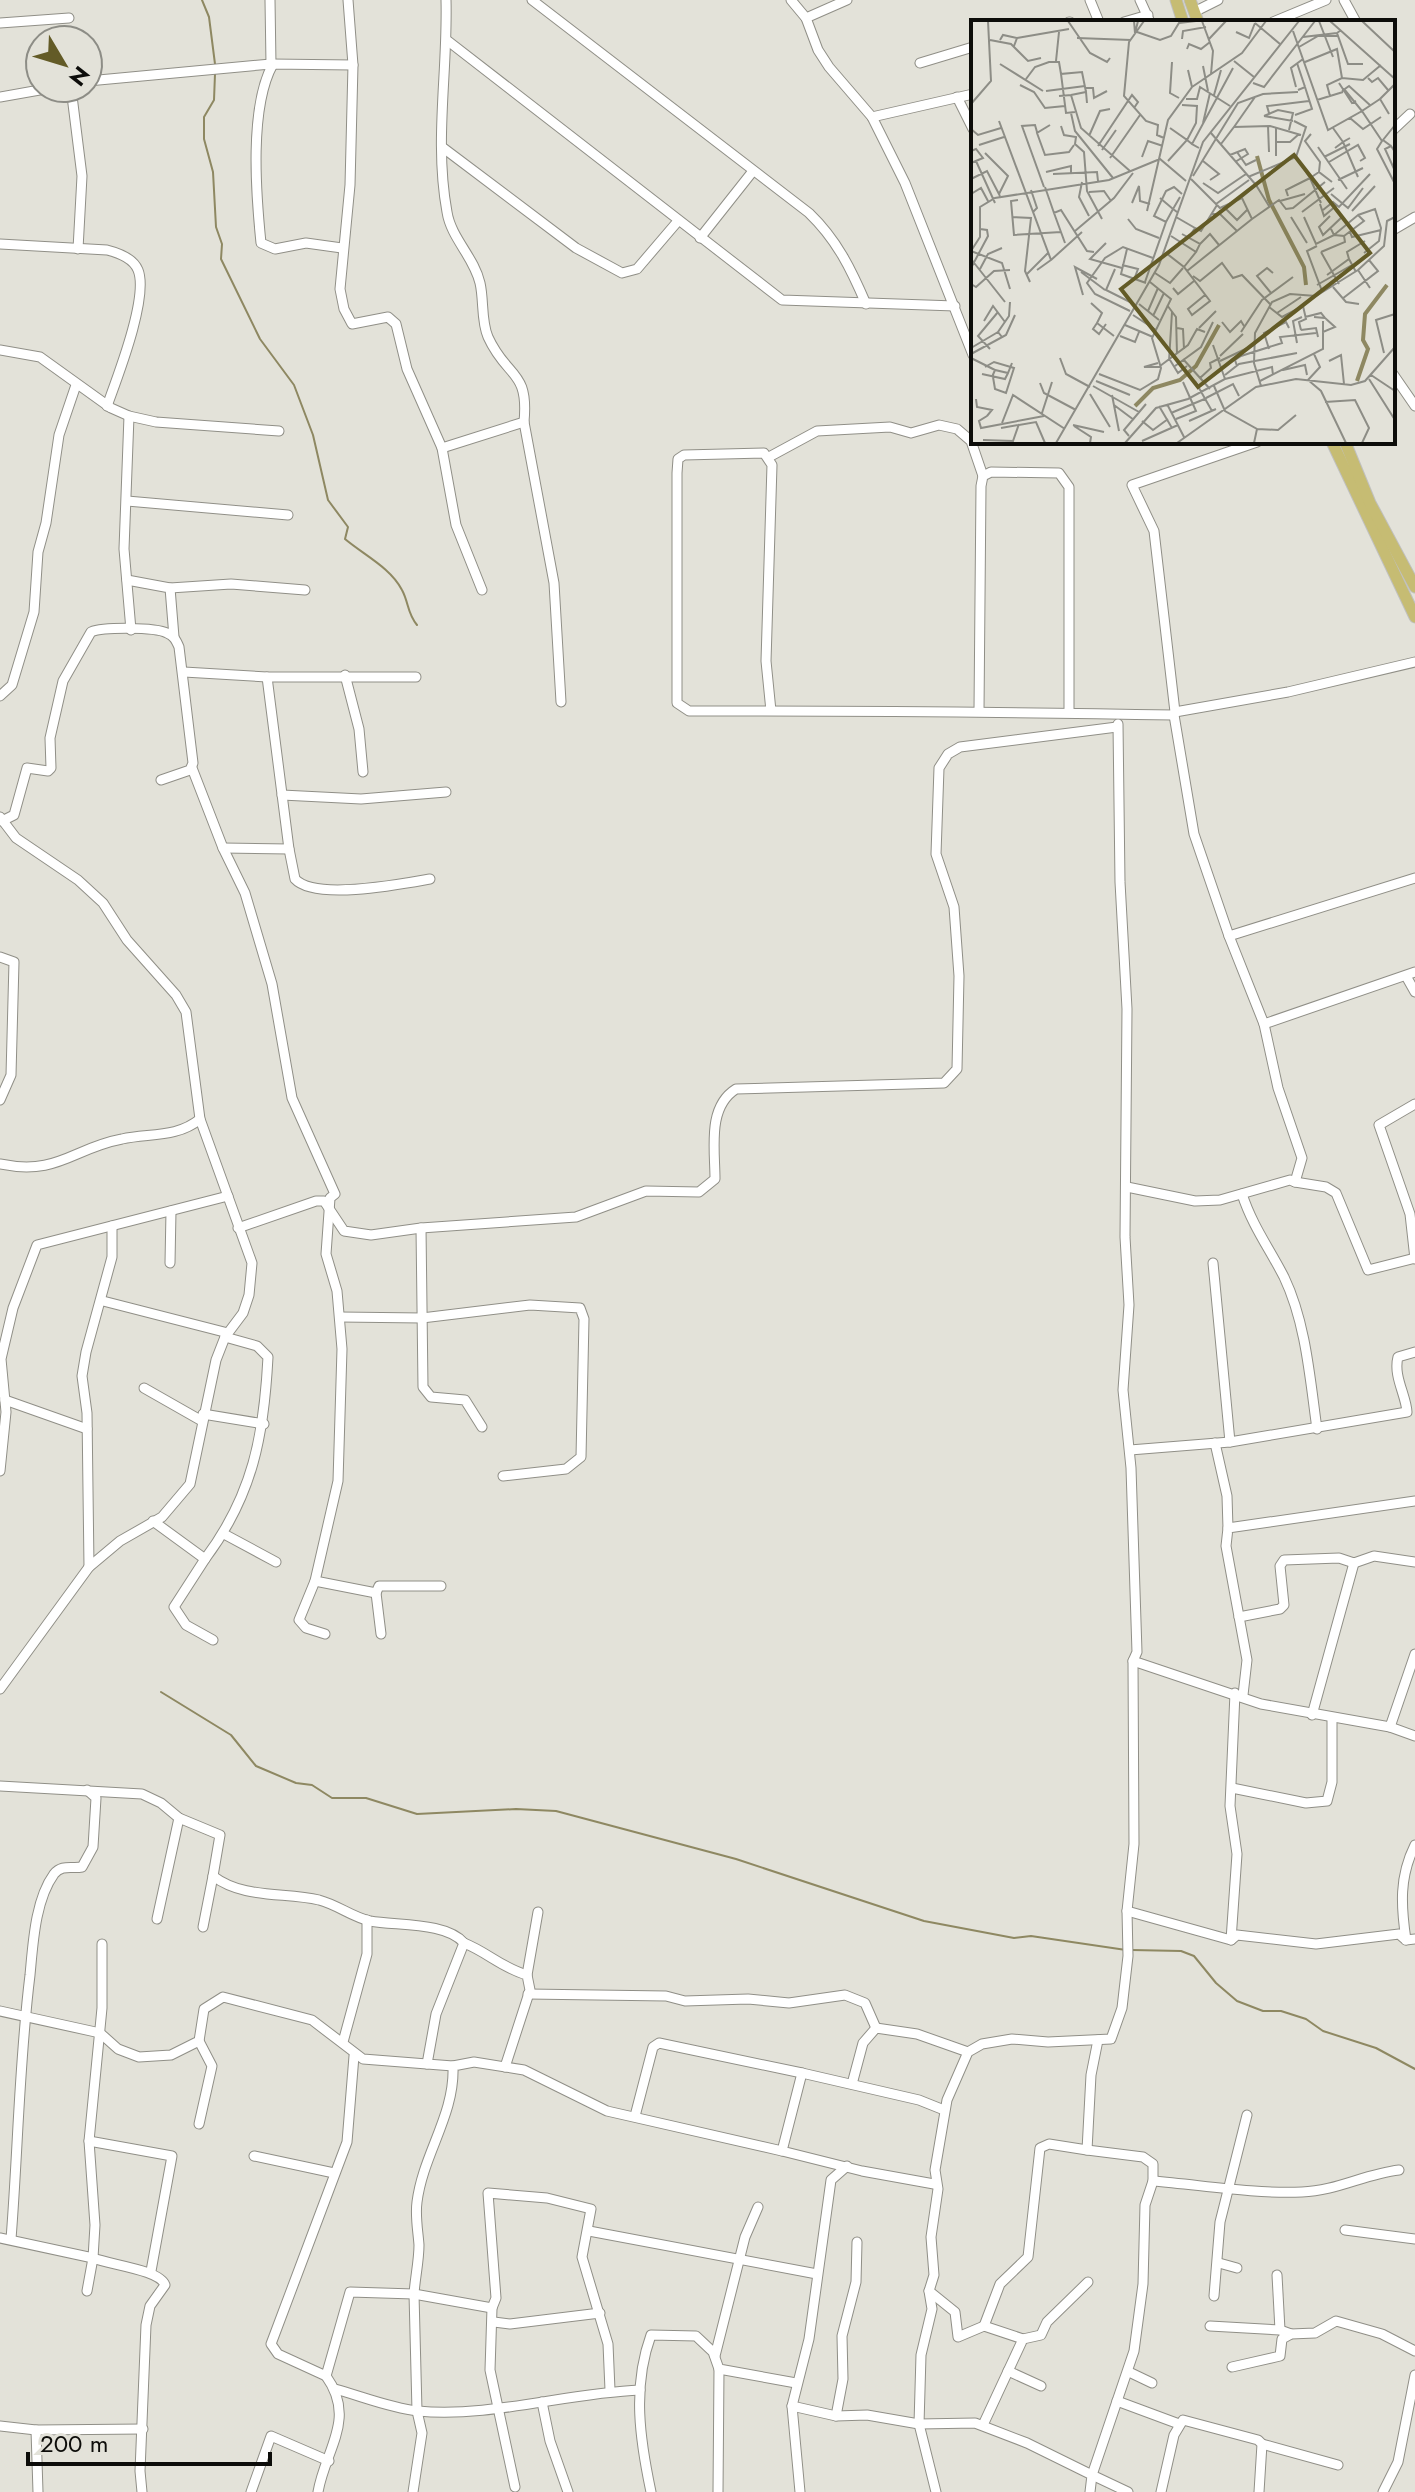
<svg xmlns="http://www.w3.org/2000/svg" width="1415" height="2492" font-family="Jost,sans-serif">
	<rect width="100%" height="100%" fill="#e3e2d9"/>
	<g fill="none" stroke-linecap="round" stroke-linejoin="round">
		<g stroke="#8e8862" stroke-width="2">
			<path d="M202,0L209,17L215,64"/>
			<path d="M215,74L214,100L204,117V139L213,172L216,227L222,244L221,259L260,339L294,385L313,435L328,500L348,527L345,539C364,555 391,568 402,590C409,603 407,613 417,625"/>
			<path d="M161,1692L231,1735L256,1766L296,1783L312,1785L332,1798H366L417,1814L516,1809L556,1811L736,1859L924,1921L1014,1938L1031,1936L1126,1950"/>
			<path d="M1132,1950L1181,1951L1194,1956L1216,1983L1237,2001L1263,2011H1281L1306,2019L1323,2031L1376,2048L1415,2069"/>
		</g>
		<g stroke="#908f87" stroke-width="11">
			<g id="minor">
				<path d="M270,0L271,64"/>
				<path d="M348,0L353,65L350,185L340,289L344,309L352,324L388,317L396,324L407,369L442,448L456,525L482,590"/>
				<path d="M532,0L809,213C837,240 851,269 866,304"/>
				<path d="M791,0L806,18L818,50L829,67L872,117L905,183L973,355"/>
				<path d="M1090,0L1099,22"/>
				<path d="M1140,0L1150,22"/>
				<path d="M1344,0L1356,22"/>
				<path d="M1194,12L1218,0"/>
				<path d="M806,18L847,0"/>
				<path d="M1069,22H1070"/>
				<path d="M1124,22L1148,15"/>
				<path d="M1273,22L1326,0"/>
				<path d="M0,23L69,18"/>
				<path d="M448,41L782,300L955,306"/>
				<path d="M920,63L973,47"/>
				<path d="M273,64C249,107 256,194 261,243L275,249L306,243L342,248"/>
				<path d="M88,81L271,64L353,65"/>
				<path d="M71,88L82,176L78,249"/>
				<path d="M0,97L51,88"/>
				<path d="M957,97L973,129"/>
				<path d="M872,117L973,94"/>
				<path d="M1393,130L1410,114"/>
				<path d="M442,147L576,248L622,273L637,269L678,221"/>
				<path d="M1393,230L1415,217"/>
				<path d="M700,238L753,171"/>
				<path d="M0,244L107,250C119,253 133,258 138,270C149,297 117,378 107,406"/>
				<path d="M0,350L40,357L111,408L129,416L156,422L279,431"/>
				<path d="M1393,374L1415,406"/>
				<path d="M129,416L124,549L131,630"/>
				<path d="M524,422L554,583L561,702"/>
				<path d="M442,448L524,422C529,369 507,379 488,337C481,321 484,300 480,283C474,257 451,238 447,212C434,141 448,71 446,0"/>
				<path d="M769,457L817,431L890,427L911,433L939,425L957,429L971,441L983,476"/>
				<path d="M127,501L288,515"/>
				<path d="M127,580L170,588L174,637"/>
				<path d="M170,588L231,584L305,590"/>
				<path d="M184,672L267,677"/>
				<path d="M345,675L359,729L363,772"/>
				<path d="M0,696L12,685L34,612L38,552L46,523L59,435L76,385"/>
				<path d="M771,711L766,661L772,465L764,453L684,455L678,459L677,473V703L689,711C851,711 1012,712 1174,715L1175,712L1288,692L1415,662"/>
				<path d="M979,711L981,486L983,476L991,472L1059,473L1069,487V711"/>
				<path d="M1175,712L1154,531L1132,485L1257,442"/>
				<path d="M1174,715L1194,834L1229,936L1415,878"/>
				<path d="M1118,724L1120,882L1127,1009L1125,1237L1129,1305L1123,1390L1131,1468L1137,1652L1133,1661L1261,1704L1390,1727L1415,1654"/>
				<path d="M192,768L223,848L245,893L272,984L292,1098L335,1194L330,1198L326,1254L337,1291L342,1349L338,1481L315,1581L299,1620L306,1628L325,1634"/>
				<path d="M282,795L361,799L446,792"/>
				<path d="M0,817L16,838L78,880L103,903L127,940L176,995L186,1012L200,1119L252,1263L249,1295L243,1313L225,1337L216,1360L190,1484L162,1517L120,1541L89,1567L0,1689"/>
				<path d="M2,821L14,815L27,768L48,771L51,768L50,738L63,681L91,632C103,627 155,627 167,633C174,636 176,640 179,647L193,763L190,770L161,780"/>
				<path d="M223,848L289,849L267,677H416"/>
				<path d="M289,849L295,879C315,901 402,884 430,879"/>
				<path d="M1229,936L1264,1024L1415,972"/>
				<path d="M0,957L14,962L11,1075L0,1100"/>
				<path d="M1406,976L1415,992"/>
				<path d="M1415,1104L1379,1125L1410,1214L1415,1259"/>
				<path d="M0,1164C58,1176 73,1148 122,1139C149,1133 177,1138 200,1119"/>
				<path d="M1295,1182L1326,1187L1336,1193L1368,1270L1415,1258"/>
				<path d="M1127,1187L1195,1201L1220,1200L1290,1180L1295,1182L1302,1158L1278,1088L1264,1024"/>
				<path d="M1242,1194C1252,1225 1269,1248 1284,1277C1306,1323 1310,1379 1317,1429"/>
				<path d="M238,1228L316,1201H324L344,1231L371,1235L421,1228L576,1217L646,1191L699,1192L715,1179C715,1149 707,1107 736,1089L944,1083L957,1069L959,976L954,907L936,854L939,768L948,754L960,747L1117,727"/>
				<path d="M421,1228L423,1387L431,1397L465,1400L482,1427"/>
				<path d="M170,1263L171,1211"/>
				<path d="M1213,1263L1230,1442"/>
				<path d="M103,1301L228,1333"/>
				<path d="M340,1317L422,1318L530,1305L580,1308L584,1319L581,1457L566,1469L503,1476"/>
				<path d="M144,1388L202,1421"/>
				<path d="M5,1400L87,1429"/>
				<path d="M203,1414L264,1424"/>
				<path d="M1215,1443L1227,1496L1228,1528"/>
				<path d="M1130,1450L1230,1442L1407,1412C1406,1395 1393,1376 1398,1357L1415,1352"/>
				<path d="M0,1471L6,1412L1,1359L13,1308L37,1245L228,1196"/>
				<path d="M153,1521L205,1559L174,1607L186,1625L213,1640"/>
				<path d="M224,1534L276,1562"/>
				<path d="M205,1559C253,1495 264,1435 268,1357L257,1346L225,1337"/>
				<path d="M89,1567L87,1413L82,1376L86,1352L112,1257V1226"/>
				<path d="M315,1581L376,1593L381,1634"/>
				<path d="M376,1593L379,1586H441"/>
				<path d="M1239,1617L1280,1609L1284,1605L1280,1566L1284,1560L1339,1558L1354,1563L1374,1556L1415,1562"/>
				<path d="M1243,1695L1247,1660L1226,1546L1228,1528L1415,1501"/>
				<path d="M1312,1715L1354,1563"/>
				<path d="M1390,1727L1415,1736"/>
				<path d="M0,1786L142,1794L161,1803L179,1818L220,1835L213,1876C243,1899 284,1892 319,1900C338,1905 352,1917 370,1921C397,1926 446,1922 464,1943L436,2014L427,2064L453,2066"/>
				<path d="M1232,1788L1306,1803L1327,1801L1332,1782V1718"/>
				<path d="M1415,1845C1399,1877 1401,1906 1406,1940L1415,1939"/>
				<path d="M1127,1911L1231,1940L1237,1935L1316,1944L1399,1934L1406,1940"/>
				<path d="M157,1919L179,1818"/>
				<path d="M203,1927L213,1876"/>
				<path d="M1231,1940L1237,1854L1230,1806L1235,1693"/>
				<path d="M464,1943C487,1952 502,1968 527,1975L530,1990L505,2067"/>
				<path d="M527,1975L538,1912"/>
				<path d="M528,1994L666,1996L685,2001L748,1999L789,2003L845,1995L865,2003L876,2028"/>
				<path d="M0,2011L100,2033L118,2049L139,2057L171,2055L199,2041L204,2009L223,1997L312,2020L363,2059L427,2064"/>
				<path d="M199,2041L212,2066L199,2124"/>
				<path d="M343,2042L367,1954V1920"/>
				<path d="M354,2056L347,2142L271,2344L278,2354L326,2376L350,2292L414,2294C415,2278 419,2261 419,2245C418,2231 415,2216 417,2202C423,2154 455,2115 453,2066L474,2062L524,2070L607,2111L782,2151"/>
				<path d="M852,2084L863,2043L876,2028L917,2034L968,2052"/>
				<path d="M635,2116L653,2047L659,2043L802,2073"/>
				<path d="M89,2141L172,2156L151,2271"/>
				<path d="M1087,2150L1143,2157L1153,2164V2181L1145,2205L1143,2284L1134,2351L1092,2475L1128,2492"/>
				<path d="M254,2156L334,2173"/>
				<path d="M1153,2181C1202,2185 1253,2194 1302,2192C1336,2191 1365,2174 1399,2170"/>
				<path d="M934,2184L862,2171L782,2151L802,2073L919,2100L944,2110"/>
				<path d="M1345,2230L1415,2239"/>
				<path d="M589,2231L817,2274"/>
				<path d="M0,2238L93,2258L95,2225L89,2141L102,2008V1944"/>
				<path d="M11,2239C18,2151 19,2063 30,1975C33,1944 35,1900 54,1874C62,1864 72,1869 82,1867L93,1847L96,1798L87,1790"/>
				<path d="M1219,2263L1237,2268"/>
				<path d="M1277,2275L1280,2330"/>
				<path d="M87,2291L93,2258C111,2265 160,2270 165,2285L150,2306L146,2325L140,2471L142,2492"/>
				<path d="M929,2291L955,2312L958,2337L984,2326L1023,2339"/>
				<path d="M1214,2296L1220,2222L1247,2115"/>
				<path d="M494,2322L510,2324L600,2313"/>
				<path d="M984,2326L1000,2284L1028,2257L1040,2148L1049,2144L1087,2150L1091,2075L1098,2040"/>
				<path d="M1210,2326L1280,2330L1291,2334"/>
				<path d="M715,2356L745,2237L758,2207"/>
				<path d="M1232,2367L1280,2356L1282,2339L1291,2334L1315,2333L1336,2321L1382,2334L1415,2351"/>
				<path d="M1008,2371L1041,2386"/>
				<path d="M1129,2372L1152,2383"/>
				<path d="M335,2389C361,2396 390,2408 418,2411C490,2418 565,2393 640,2390"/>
				<path d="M1117,2401L1179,2424"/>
				<path d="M542,2402L550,2441L568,2492"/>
				<path d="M792,2406L836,2416L867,2415L919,2424L975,2423L1027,2443L1092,2475L1090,2492"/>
				<path d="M836,2416L843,2379L842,2336L856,2282L857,2242"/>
				<path d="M983,2425L1023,2339L1041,2335L1047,2322L1088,2282"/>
				<path d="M0,2426L36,2430L143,2429"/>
				<path d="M36,2430L38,2492"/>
				<path d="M1262,2444L1338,2465"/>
				<path d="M515,2487L490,2370L492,2308L496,2298L488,2193L547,2198L591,2209L582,2257L608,2344L610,2390"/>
				<path d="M251,2492L271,2436L329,2461"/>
				<path d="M318,2492C325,2450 357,2419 326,2376"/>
				<path d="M413,2492L422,2433L417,2411L414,2294L492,2308"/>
				<path d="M651,2492C640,2440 632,2387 651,2335L696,2336L713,2352L719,2369L796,2383"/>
				<path d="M718,2492L719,2369"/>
				<path d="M800,2492L792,2406L809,2339L831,2180L847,2166"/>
				<path d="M936,2492L919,2424L921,2355L932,2309L929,2291L934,2275L931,2237L938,2189L935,2170L947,2100L968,2052L982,2044L1012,2039L1048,2042L1111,2039L1122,2008L1128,1956L1127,1911L1134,1844L1133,1661"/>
				<path d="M1161,2492L1174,2435L1183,2420L1258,2440L1262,2444L1259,2492"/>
				<path d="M1383,2492L1398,2462L1415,2375"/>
			</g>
		</g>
		<g stroke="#c0c0bf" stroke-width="13">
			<g id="major">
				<path d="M1176,0L1183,22"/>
				<path d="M1190,0L1198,22"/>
				<path d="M1332,442L1415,617"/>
				<path d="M1345,442L1370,503L1415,587"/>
			</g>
		</g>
		<use href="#minor" stroke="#fff" stroke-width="9"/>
		<use href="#major" stroke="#c6bc73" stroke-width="11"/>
	</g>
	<g transform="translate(971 20)">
		<rect width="424" height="424" fill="#e3e2d9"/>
		<path fill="none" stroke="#8e8862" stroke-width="4" d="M286,136L298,180L333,247L335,265M386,361L397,329L392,320L394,294L416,265M164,386L182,368L209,360L225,346L248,305"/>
		<path fill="none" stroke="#8d8d86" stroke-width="2" d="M97,1L119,33L136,42L139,38M163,1L164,13L167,1M173,1L158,22L153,76L175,101L187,105L186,115L193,118M231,1L242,31L240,54M348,1L362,37M359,1L424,59M391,1L424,32M284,3L309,24M370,10L366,13L377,44H392M322,11L357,110L391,91L373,69M166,12L189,20L200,16L208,3L225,1M265,12L278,18L284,3M332,17L366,13M46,18L98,9M106,18L160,20M211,19L212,11L235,7M238,19L255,1M19,20L40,24L57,41L70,38M29,20L32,15L46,18L43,26M327,23L344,1M328,27L347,16H367M216,29L218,24L230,29L239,22M85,41L88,12M263,41L283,57M201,42L199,73L208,78M334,42L366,29L371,58M326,43L334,67M29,44L72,71M232,46L237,71M397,58L401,62L407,58L417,70M55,59L64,47L78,42H88L90,54M282,63L293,67L327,23M368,63L381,83L385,81M49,65L63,72L74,88L94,86M221,67L271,33L295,1M325,67L320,48L332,39M114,68H122L123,78L136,71M75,71L114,66M371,71L378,66L400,86M100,75L115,72L116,83M243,75L250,50M88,76L100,75L110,108L159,151M359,76L356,65L371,58L392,60L410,45M215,79H226L229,67L259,86M409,79L391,91L411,121L406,129L424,164M346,80L372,72M0,84L20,61L17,1M211,85L226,86L225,103L216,120L221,124M104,92L95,93L90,54L111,52L115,72M100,93L104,111L142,158M298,93L296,86L338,81M418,94L409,79L424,64M324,95L341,89L334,67L327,70M293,96L307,90L322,93L318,110M293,96L322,101M379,98L392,109L410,97M28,101L80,240L66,250M232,103L239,73M79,105L66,113L74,135L98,132L103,125M90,106L93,115L105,117L104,124L113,132L116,171L131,199M297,106L298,132M263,107L284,77M305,107V136M362,108L372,122L364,128M0,109L7,115L30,108M66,112L64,105L51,106L73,167M240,113L285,165L271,177M340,114L334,121L349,142L348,152L361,162M118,116L129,91L139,89M379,118L372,122L387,157M305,122H319L328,114M250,124L263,107L299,106L330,115M8,125L33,117M127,126L161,75L167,82L163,88M420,126L412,120L424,105M347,127L376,169M228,128L221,124L262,48M131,130L145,110M0,131L5,129L12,138L0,143M266,132L275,145L285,140M424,132L420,126L414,129L424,151M14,133L37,156L28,174M259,135L274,129L277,134L264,142M171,137L177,121L192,126M353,137L379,124M139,138L169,95M5,141L24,183M197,141L216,120L199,108M232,141L248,154L239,160M358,142L387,125L394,138L389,141M75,152L100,146V153M348,152L339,158L350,183M82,154L126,152L127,161M222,156L267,83L292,74L327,72M277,157L325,137L335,107L323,101M0,159L16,151L29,176M367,160L392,148M111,162L108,177L118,196M232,163L247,173L275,154M285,165L298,186M74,167L83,193L90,190L116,231L123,232M60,170L66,188L62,192M118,172L133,171L140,181M0,174L10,168L17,181M360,174L377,188L392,168M317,176L315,170L339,158L325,137M189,178L202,189L209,177M47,180L40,181L43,215L90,212M309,181L334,174M161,183L168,166L169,181L179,184M245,184L278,160M349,184L353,196L366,185M252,186L266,200L276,190M352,190L362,182L368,187L399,154M176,191L197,100L221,67L217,50M381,191L404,166M206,192L202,189L195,202L183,196L195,171L203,167L211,174M331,192L363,168M83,193L94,223M241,194H249L266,211M387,195L404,189L410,208L408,221L393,233M359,196L348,207L352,215L371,197M41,197L60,198L54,251L59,262M205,197L224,208L218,217M320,197L336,223M333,197L345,224L363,215L373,216L374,222L350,232M157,199L165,209L188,218M281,199L308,180L315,189L322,188L354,162M224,208L230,211L246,185M360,209L363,215L387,195L393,201L373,216M104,211L143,178L162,153M379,212L381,217L410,210M211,214L229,224L225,232M200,216L225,232L213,247M135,223L119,239L151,248M229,224L239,214L248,225M346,226L336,231L351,271M156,229L150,254L175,263M0,231L9,217V187L24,178L138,160L189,139L215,161M0,231L31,243L39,269M350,232L368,264M195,233L213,247L239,281L221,295L217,289L234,275M0,239L34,282M378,239L376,232L394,221M80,240L111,212M151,245L167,249L164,257M0,248L17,216L16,210L9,209M9,249L17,234L31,228M144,249L135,270L163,284M387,250L413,226L416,201L424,197M216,251L281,199L271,178L249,188L220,159M110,252L134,270M184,253L199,263L212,248M55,255L77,233M356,255L378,239L385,252M222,256L229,261L251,243L262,258L271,255L299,284M174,262L195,202M0,264L5,267L23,251L39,250M346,265L381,245M362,267L375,282L388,284M202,268L207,274L223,261M300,273L286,256L296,248L302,253M112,275L104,247L126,259M371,279L407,251L398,240M120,283L131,293L126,303L143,316M168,284L188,300M196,285L205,297L206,334M298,287L311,297L332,286L335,299L328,302L330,310M159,291L124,274L116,263L134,238L152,227L182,238M177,291L187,268M306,293L330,277M162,295L185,310M182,296L193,273M334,297L350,293L354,298L343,297M13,301L22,286L34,302M352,301V312L364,307L354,298M251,302L259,312L270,301L273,306M126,303L122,309L128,314L135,304M154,305L182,317M206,308L212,309L213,329M228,308L245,291M330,310L345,308L347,317M270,312L291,280L322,257M149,316L164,322L168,312M31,317L27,312L38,296L39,282M326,323L322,301L331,297M0,328L27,312M19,329L7,316L27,292M298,329L293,313L315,302L318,308M413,333L405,300L424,294M0,334L35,315L44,295M343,334L349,347L337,360L350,371L375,423M249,336L272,314M0,338L24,350M89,338L95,354L119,367M212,339L239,369M199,340L207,353L216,346M198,341L201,292M249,341L283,325M358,341L370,335L373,364M187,343L173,347H189M189,346L217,325L226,309L234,312M204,346L230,327L242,302M266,346L264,340L270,336L311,323L309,317L345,313M14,347L23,342L43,348L35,373L24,369L22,357M312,350L334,345L336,355M11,354L34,359L37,353M128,354L169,370L187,359L190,348L181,318L200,279L179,262M254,355L268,344L326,333M400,355L424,371M21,357L24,350L37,353L41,343M229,358L240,348L239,343L249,338M254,359L301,347L302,355M398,359L424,400M125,361L159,375M224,361L241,391M289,361L352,329V312M69,363L73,373L105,390M122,366L168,392M243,366L254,391L286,409L283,423M290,366L283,343L284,313L301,282L319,274L345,276L387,250L399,268M119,374L139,407M141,375L148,411M235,378L262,364L268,376M5,379L6,387L21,390L16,396M354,382L384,380L398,408L391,423M196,384L213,417M143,385L163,400M188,386L201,408M71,393L81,362M200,393L236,378M16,396L8,401L10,408L73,396M205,399L225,391L212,362M171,401L182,410L197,399M218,401L245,389M31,403L42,375L94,409M102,405L133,412M103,406L120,417L119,423M30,408L65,402L74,423M286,409L307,410L325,395M158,416L153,410L175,384M12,420L42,421L48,404M171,421L207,405M85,423L188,245L232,122L328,1M154,423L185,388L217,379L254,359L242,325M206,423L285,367L325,359L380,365L394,361L424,327"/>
		<path fill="#635b27" fill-opacity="0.15" stroke="#635b27" stroke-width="4" d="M323,135L399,233L227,367L150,269Z"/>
		<rect width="424" height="424" fill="none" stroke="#0d0d0a" stroke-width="4"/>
	</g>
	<g transform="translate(64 64) rotate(128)"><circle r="38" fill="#e3e2d9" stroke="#8d8d86" stroke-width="2"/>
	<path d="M0-6L14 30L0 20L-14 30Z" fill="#635b27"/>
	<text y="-12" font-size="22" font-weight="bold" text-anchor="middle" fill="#0d0d0a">N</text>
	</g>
	<path d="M28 2452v12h242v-12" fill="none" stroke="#0d0d0a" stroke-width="4"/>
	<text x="40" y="2452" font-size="24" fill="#0d0d0a" stroke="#e3e2d9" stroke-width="6" paint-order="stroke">200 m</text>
</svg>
